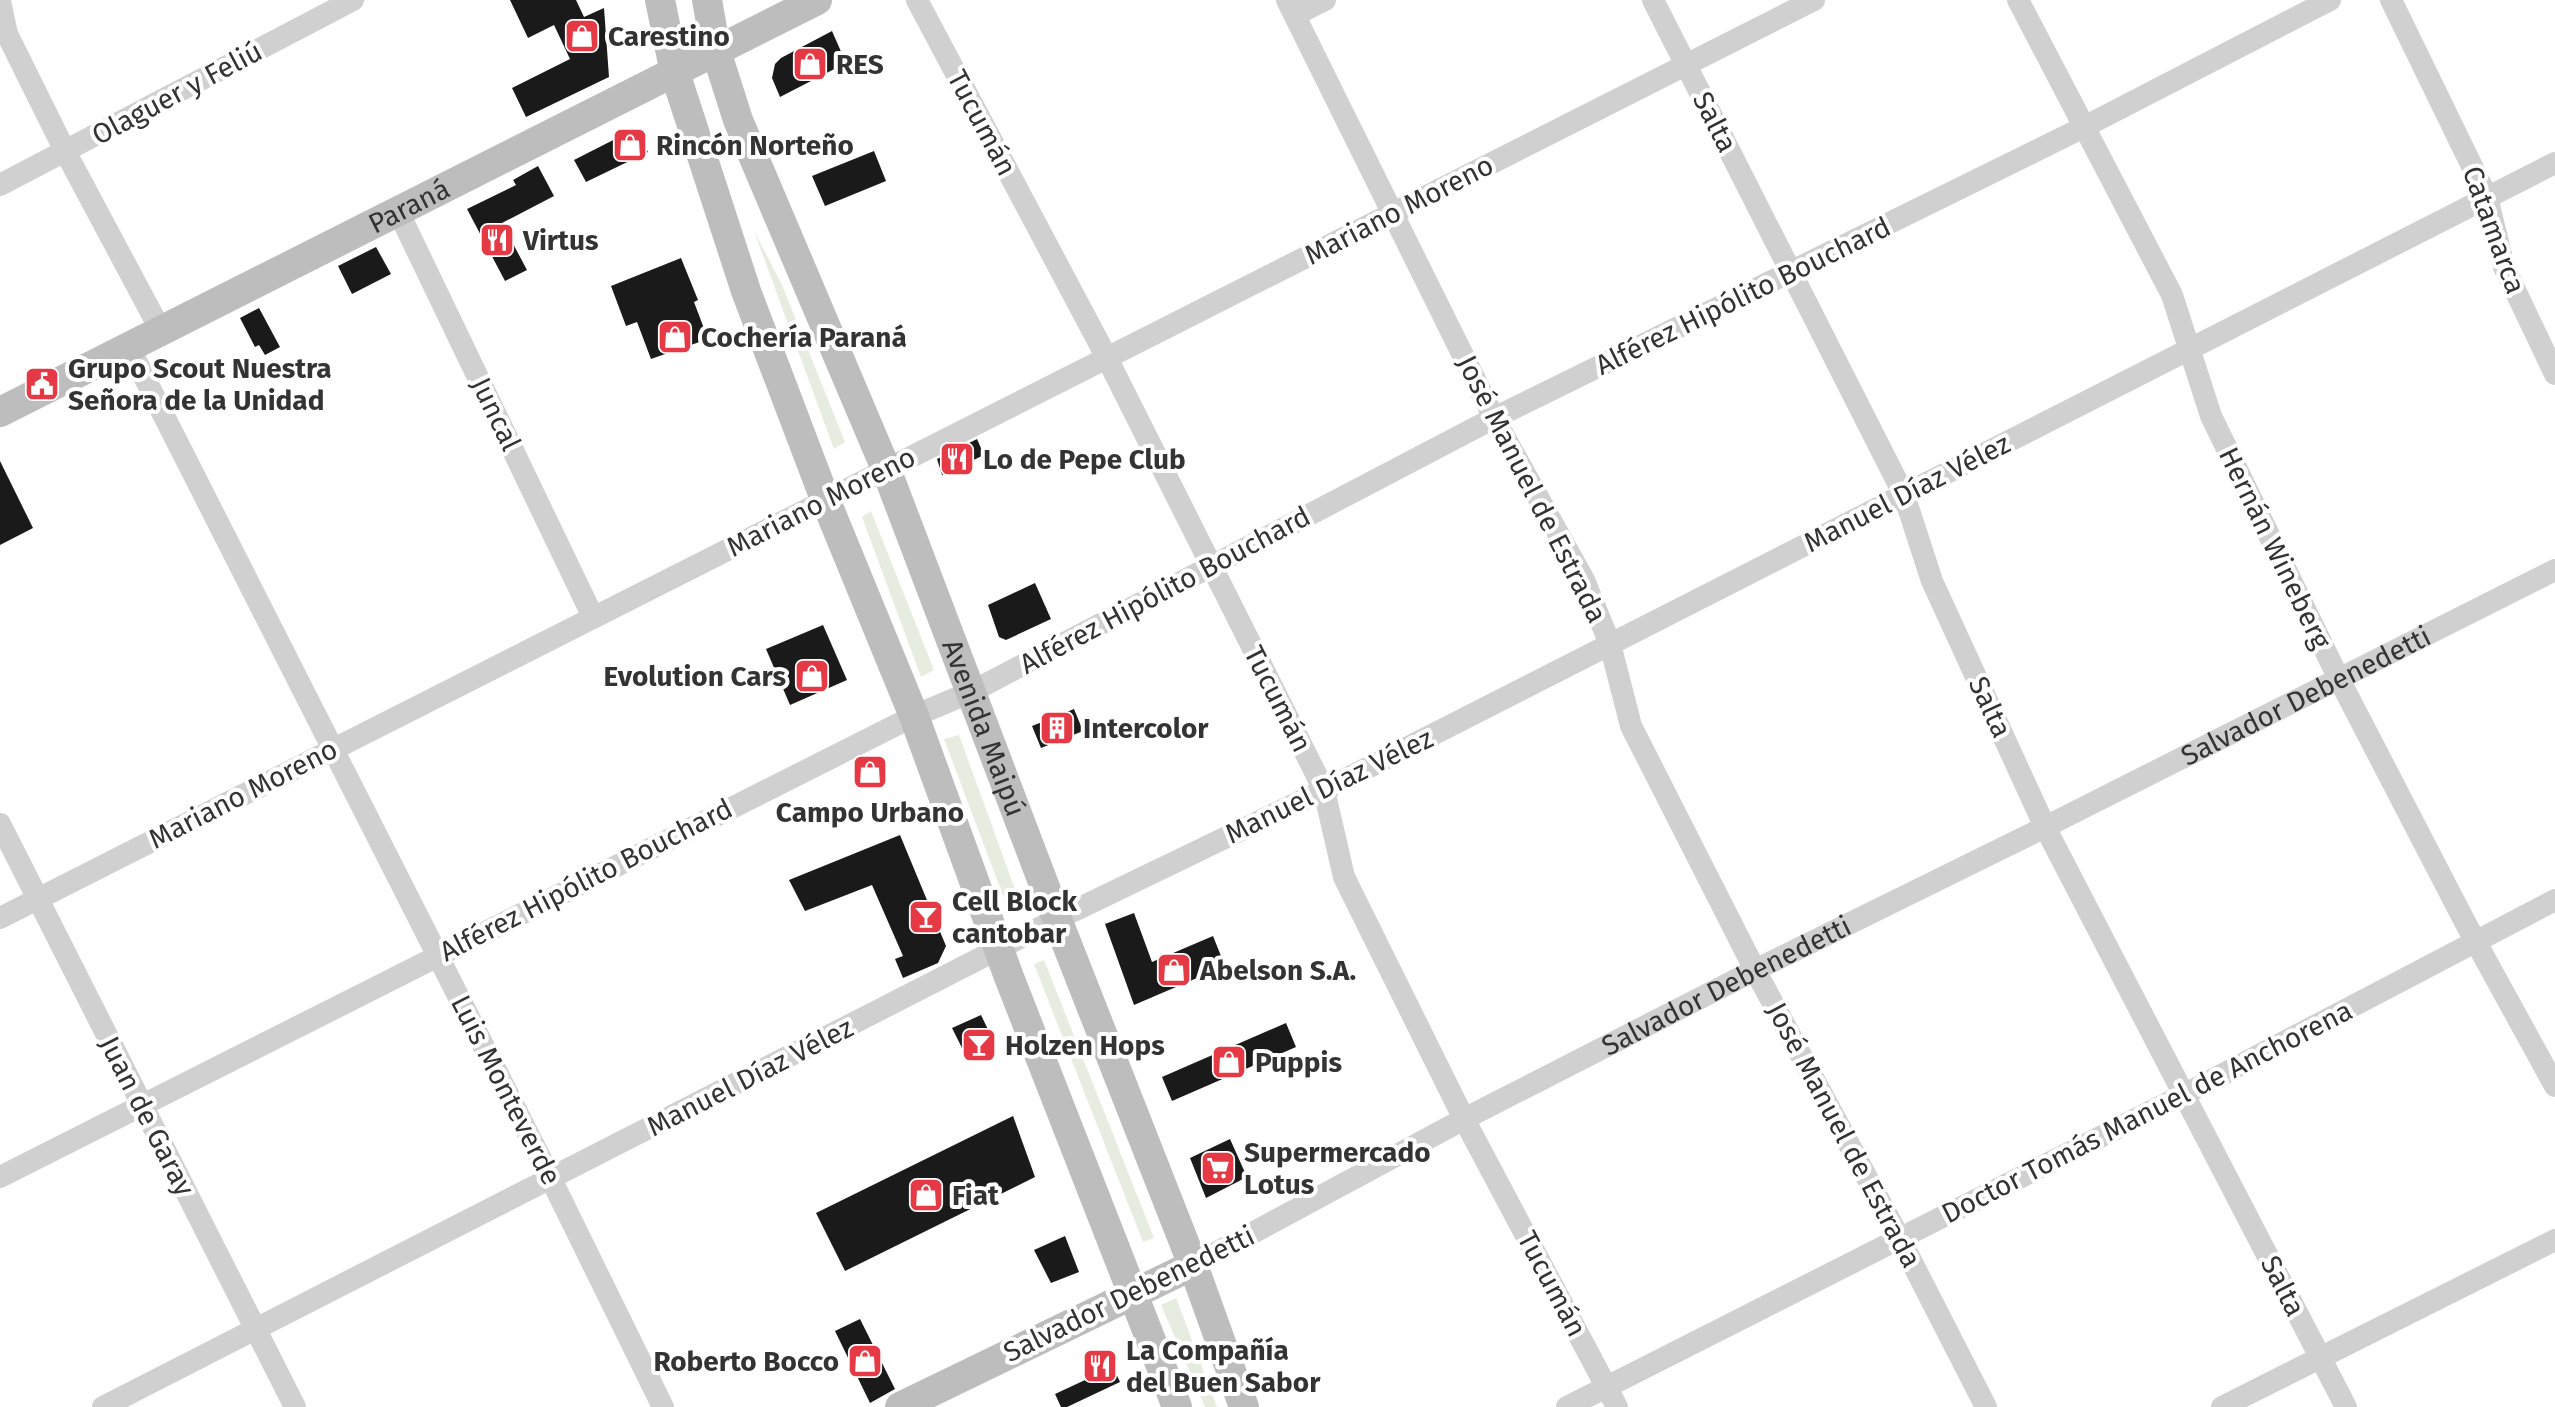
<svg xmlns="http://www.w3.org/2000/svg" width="2555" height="1407" font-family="'Fira Sans',sans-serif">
	<rect width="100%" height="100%" fill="#fff"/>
	<g fill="#e6ecdf">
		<path d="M754,231L782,285L845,442L834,449Z"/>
		<path d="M871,511L934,670L921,677L862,517Z"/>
		<path d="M959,735L1016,892L1004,898L944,739Z"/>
		<path d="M1044,960L1154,1238L1143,1242L1034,964Z"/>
		<path d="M1176,1298L1217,1407H1205L1161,1305Z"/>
	</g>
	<g fill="#1a1a1a">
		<path d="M510,0H576L584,17L604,8L609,77L526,117L512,88L570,59L554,25L528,38Z"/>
		<path d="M832,31L846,63L780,97L772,78L775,64L781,58Z"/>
		<path d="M629,132L640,137L648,152L586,182L574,160Z"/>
		<path d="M874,151L886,181L825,206L812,176Z"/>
		<path d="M538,166L554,196L502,223L527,270L505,281L467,209L516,185L513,180Z"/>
		<path d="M376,247L391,274L352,294L338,266Z"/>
		<path d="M681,258L698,300L694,302L708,339L651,359L637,322L626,326L611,286Z"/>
		<path d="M259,308L280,347L265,355L259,345L255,347L240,318Z"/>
		<path d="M977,439L984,455L942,475L937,459Z"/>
		<path d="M0,461L33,528L0,545Z"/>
		<path d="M1035,583L1051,619L1006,640L999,637L988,605Z"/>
		<path d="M823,625L847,680L790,705L766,649Z"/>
		<path d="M1074,709L1083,731L1041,748L1032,726Z"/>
		<path d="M875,755L886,778L864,789L853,766Z"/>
		<path d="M900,835L946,946L938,963L903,978L895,959L903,956L872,885L805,911L789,880Z"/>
		<path d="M1134,913L1152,962L1213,936L1225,966L1134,1005L1105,924Z"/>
		<path d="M981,1015L995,1044L967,1058L952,1028Z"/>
		<path d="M1286,1023L1296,1047L1172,1101L1162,1077Z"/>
		<path d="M1013,1116L1035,1177L845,1271L816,1213Z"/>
		<path d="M1230,1139L1247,1177L1206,1198L1190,1158Z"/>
		<path d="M1065,1236L1079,1272L1051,1283L1034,1250Z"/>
		<path d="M860,1319L895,1389L870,1403L835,1331Z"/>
		<path d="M1113,1367L1120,1382L1067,1407H1061L1055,1394Z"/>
	</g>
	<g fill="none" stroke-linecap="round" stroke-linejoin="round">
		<g stroke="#d0d0d0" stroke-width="22">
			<path d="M917,0L1107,358L1324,790L1344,877L1464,1119L1617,1407"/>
			<path d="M1287,0L1494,418L1584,580L1610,644L1631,726L1755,970L1900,1239L1986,1407"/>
			<path d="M1653,0L1904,495L1932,581L2045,827L2346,1407"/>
			<path d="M2018,0L2172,295L2211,416L2338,677L2466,924L2555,1086"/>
			<path d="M2391,0L2487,197L2504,267L2555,374"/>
			<path d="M0,1L7,34L65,151L161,331"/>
			<path d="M1295,15L1325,0"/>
			<path d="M0,185L353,0"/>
			<path d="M398,211L593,617"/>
			<path d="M129,347L551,1179L663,1407"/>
			<path d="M0,824L295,1407"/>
			<path d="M0,918L1814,0"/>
			<path d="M0,1177L914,716L971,692L1494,418L2084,127L2330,0"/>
			<path id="s1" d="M1193,1265L1464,1119L1755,970L2045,827L2555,570"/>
			<path d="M103,1407L1057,919L1324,790L2555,163"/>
			<path d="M1567,1407L2185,1094L2555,900"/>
			<path d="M2222,1407L2555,1240"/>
		</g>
		<g stroke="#bdbdbd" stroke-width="30">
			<path d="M660,0L675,73L746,291L825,499L914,716L1009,977L1177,1407"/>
			<path id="s2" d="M707,0L716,51L738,120L886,469L1057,919L1193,1265L1244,1407"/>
			<path id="s3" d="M0,412L817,0"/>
			<path d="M900,1407L1193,1265"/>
		</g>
	</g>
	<defs>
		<g id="shop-square" transform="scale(1.8)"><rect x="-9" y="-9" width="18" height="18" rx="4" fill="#e63946" stroke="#fff"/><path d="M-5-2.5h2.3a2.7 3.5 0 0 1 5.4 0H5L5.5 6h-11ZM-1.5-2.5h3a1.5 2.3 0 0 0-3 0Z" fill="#fff"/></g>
		<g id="restaurant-square" transform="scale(1.8)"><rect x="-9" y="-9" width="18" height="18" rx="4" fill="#e63946" stroke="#fff"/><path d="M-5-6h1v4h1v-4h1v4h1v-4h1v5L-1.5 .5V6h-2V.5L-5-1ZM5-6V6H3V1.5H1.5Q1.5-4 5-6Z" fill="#fff"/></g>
		<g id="civic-square" transform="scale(1.8)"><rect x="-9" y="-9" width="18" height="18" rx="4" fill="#e63946" stroke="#fff"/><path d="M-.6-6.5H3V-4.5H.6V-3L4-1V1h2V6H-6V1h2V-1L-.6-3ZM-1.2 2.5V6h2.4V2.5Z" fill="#fff"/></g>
		<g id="building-square" transform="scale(1.8)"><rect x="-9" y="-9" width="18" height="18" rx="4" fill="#e63946" stroke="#fff"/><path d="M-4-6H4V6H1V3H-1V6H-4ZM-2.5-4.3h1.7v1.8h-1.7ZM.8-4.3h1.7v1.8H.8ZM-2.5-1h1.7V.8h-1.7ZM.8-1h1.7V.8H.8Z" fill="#fff"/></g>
		<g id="bar-square" transform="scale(1.8)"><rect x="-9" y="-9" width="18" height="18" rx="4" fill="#e63946" stroke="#fff"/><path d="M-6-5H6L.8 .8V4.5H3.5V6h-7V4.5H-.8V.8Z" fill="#fff"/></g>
		<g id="supermarket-square" transform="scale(1.8)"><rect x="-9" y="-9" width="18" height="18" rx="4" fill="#e63946" stroke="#fff"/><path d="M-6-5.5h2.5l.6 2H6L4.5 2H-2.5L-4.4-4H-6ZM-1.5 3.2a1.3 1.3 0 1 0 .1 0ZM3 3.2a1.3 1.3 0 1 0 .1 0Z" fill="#fff"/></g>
	</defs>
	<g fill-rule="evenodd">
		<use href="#shop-square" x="582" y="36"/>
		<use href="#shop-square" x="810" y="64"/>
		<use href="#shop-square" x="630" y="145"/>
		<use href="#restaurant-square" x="497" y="240"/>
		<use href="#shop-square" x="675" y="337"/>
		<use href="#civic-square" x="42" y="384"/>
		<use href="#restaurant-square" x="957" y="459"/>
		<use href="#shop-square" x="812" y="676"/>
		<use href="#building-square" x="1057" y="728"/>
		<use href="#shop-square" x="870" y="772"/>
		<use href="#bar-square" x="926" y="917"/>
		<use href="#shop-square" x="1174" y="970"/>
		<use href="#bar-square" x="979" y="1045"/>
		<use href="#shop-square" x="1229" y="1062"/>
		<use href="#supermarket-square" x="1218" y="1168"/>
		<use href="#shop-square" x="926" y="1195"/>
		<use href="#shop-square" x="865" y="1361"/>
		<use href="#restaurant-square" x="1100" y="1366"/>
	</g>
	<g text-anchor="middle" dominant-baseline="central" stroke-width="8" stroke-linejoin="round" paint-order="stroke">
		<g font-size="28" font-weight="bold" fill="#333" stroke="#fff" text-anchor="start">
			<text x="608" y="36">Carestino</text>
			<text x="836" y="64">RES</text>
			<text x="656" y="145">Rincón Norteño</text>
			<text x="523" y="240">Virtus</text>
			<text x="701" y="337">Cochería Paraná</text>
			<text x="68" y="368">Grupo Scout Nuestra<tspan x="68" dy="32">Señora de la Unidad</tspan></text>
			<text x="983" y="459">Lo de Pepe Club</text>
			<text x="786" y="676" text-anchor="end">Evolution Cars</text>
			<text x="1083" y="728">Intercolor</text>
			<text x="870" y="812" text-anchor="middle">Campo Urbano</text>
			<text x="952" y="901">Cell Block<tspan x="952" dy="32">cantobar</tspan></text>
			<text x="1200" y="970">Abelson S.A.</text>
			<text x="1005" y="1045">Holzen Hops</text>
			<text x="1255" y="1062">Puppis</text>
			<text x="1244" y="1152">Supermercado<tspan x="1244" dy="32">Lotus</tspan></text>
			<text x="952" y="1195">Fiat</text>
			<text x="1126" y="1350">La Compañía<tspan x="1126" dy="32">del Buen Sabor</tspan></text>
			<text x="839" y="1361" text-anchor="end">Roberto Bocco</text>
		</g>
		<g font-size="28" fill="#333" stroke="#fff">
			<text transform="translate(177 93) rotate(-28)">Olaguer y Feliú</text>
			<text transform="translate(1715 122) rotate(63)">Salta</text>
			<text transform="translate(982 123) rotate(62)">Tucumán</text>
			<text stroke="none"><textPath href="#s3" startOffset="458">Paraná</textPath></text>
			<text transform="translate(1399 210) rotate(-27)">Mariano Moreno</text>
			<text transform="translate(2494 230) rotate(70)">Catamarca</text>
			<text transform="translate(1743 296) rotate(-26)">Alférez Hipólito Bouchard</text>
			<text transform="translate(496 414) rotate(64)">Juncal</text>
			<text transform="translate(1532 489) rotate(63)">José Manuel de Estrada</text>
			<text transform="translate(1907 493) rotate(-27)">Manuel Díaz Vélez</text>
			<text transform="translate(821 502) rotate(-27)">Mariano Moreno</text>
			<text transform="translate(2275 548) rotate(64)">Hernán Wineberg</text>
			<text transform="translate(1165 590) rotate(-28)">Alférez Hipólito Bouchard</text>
			<text stroke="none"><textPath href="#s1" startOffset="1250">Salvador Debenedetti</textPath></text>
			<text transform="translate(1278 699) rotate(63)">Tucumán</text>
			<text transform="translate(1990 707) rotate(65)">Salta</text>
			<text stroke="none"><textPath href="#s2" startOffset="780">Avenida Maipú</textPath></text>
			<text transform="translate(1329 786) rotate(-26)">Manuel Díaz Vélez</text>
			<text transform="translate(243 794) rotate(-27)">Mariano Moreno</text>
			<text transform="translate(586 880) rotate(-27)">Alférez Hipólito Bouchard</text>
			<text stroke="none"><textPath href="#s1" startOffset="602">Salvador Debenedetti</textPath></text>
			<text transform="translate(750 1077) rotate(-27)">Manuel Díaz Vélez</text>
			<text transform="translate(506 1090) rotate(63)">Luis Monteverde</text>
			<text transform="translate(2147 1112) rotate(-27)">Doctor Tomás Manuel de Anchorena</text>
			<text transform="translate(147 1116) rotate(63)">Juan de Garay</text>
			<text transform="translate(1844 1135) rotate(62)">José Manuel de Estrada</text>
			<text transform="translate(1552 1284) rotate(62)">Tucumán</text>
			<text transform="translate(2283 1286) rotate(63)">Salta</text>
			<text transform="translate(1129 1294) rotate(-26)">Salvador Debenedetti</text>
		</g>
	</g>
</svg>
